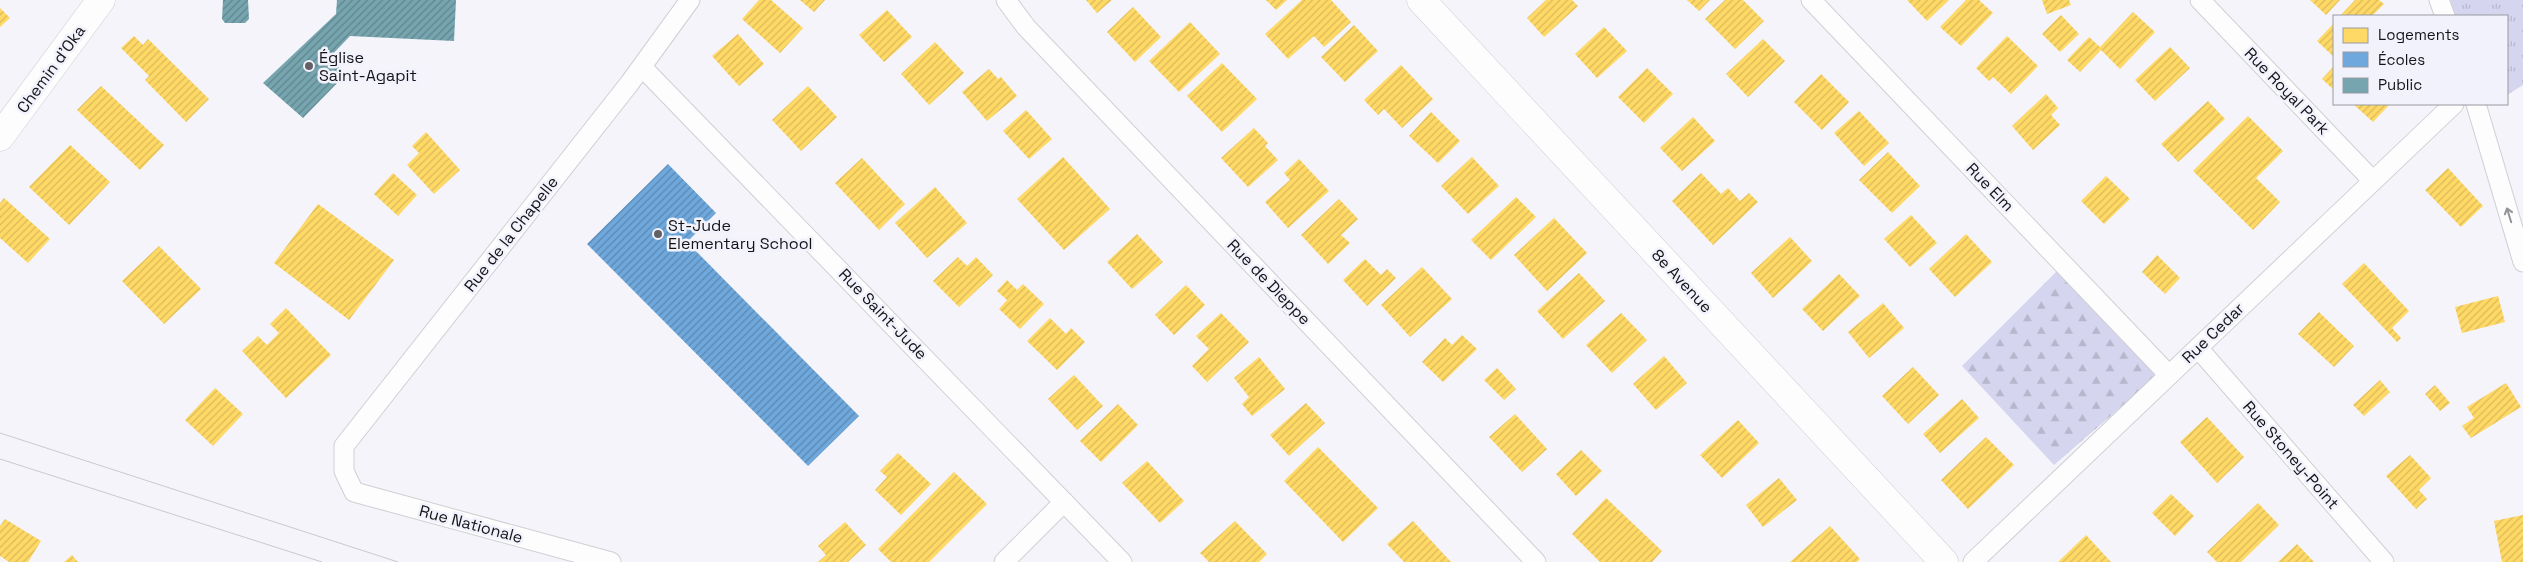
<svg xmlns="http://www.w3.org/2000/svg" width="2523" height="562" font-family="'Space Grotesk',sans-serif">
	<defs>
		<pattern id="forest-firs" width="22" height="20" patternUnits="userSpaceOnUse" patternTransform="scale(1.25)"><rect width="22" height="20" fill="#d5d5ef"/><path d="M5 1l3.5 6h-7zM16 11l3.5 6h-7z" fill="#b6b6cc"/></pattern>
		<pattern id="park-tufts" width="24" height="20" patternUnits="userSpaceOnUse" patternTransform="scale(1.25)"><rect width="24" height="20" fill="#d5d5ef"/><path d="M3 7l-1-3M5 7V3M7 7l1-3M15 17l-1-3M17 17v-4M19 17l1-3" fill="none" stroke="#b6b6cc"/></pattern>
		<pattern id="homes-hatch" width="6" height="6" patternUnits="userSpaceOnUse" patternTransform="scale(1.25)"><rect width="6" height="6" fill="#ffd966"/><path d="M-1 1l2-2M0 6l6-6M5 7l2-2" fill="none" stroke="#dab958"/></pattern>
		<pattern id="schools-hatch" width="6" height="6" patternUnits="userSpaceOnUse" patternTransform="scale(1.25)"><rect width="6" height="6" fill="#6fa8dc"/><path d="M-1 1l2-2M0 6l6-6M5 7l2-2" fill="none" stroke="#5a88b1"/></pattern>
		<pattern id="public-hatch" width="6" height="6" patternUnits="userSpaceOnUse" patternTransform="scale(1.25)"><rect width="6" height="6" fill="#76a5af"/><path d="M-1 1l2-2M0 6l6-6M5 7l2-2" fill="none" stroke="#60858d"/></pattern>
	</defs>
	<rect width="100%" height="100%" fill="#f4f4fa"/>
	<path fill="url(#forest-firs)" d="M2059,269L2159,374L2054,465L1962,366Z"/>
	<path fill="url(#park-tufts)" d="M2439,0H2523V85L2507,95V16H2445Z"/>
	<g fill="url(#homes-hatch)">
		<path d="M759,0H771L803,28L780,53L742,19Z"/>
		<path d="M800,0H825L814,12Z"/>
		<path d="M1086,0H1112L1097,13Z"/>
		<path d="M1266,0H1287L1276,10Z"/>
		<path d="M1302,0H1331L1351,22L1324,47L1314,36L1288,59L1265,34Z"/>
		<path d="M1546,0H1572L1578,6L1544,37L1527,18Z"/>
		<path d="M1687,0H1710L1699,11Z"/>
		<path d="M1725,0H1743L1764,21L1735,49L1705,19Z"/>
		<path d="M1907,0H1949L1927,21Z"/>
		<path d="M1966,0H1979L1993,13L1961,46L1940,27Z"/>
		<path d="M2042,0H2069L2071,5L2047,14Z"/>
		<path d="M2310,0H2340L2326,15Z"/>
		<path d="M2355,0H2379L2384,4L2372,16H2340Z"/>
		<path d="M1133,7L1161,37L1135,62L1107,32Z"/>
		<path d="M0,8L10,18L0,27Z"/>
		<path d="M887,10L912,37L884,62L859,35Z"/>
		<path d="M2133,12L2155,32L2120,69L2101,50L2080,72L2067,60L2089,37L2100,47Z"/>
		<path d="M2061,15L2079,34L2060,52L2042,34Z"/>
		<path d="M1190,22L1220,54L1179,92L1149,61Z"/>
		<path d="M2334,23V57L2317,41Z"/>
		<path d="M1354,25L1378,51L1345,82L1321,57Z"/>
		<path d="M1604,27L1627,51L1597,78L1575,54Z"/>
		<path d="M738,34L764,64L739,86L712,56Z"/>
		<path d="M134,36L143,45L148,39L209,99L186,122L145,80L149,76L121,48Z"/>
		<path d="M2007,36L2038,66L2011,94L1993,77L1989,81L1976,68Z"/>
		<path d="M1763,39L1785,61L1748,97L1726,74Z"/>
		<path d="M935,42L964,73L929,105L901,74Z"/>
		<path d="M2170,47L2190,68L2155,101L2135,80Z"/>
		<path d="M1222,63L1257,99L1222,132L1187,96Z"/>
		<path d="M1401,65L1433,99L1402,128L1384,109L1378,115L1364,100Z"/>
		<path d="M2334,66V90L2322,79Z"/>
		<path d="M1647,68L1673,94L1644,123L1618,97Z"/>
		<path d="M989,69L998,79L1001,77L1017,96L987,121L962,92Z"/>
		<path d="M1821,74L1849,102L1822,130L1794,102Z"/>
		<path d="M101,86L164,145L140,170L77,110Z"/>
		<path d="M808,86L837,117L801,151L772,120Z"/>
		<path d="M2046,94L2058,108L2051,115L2060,125L2033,150L2012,126Z"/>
		<path d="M2208,101L2225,119L2178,162L2161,144Z"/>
		<path d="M2353,104H2390L2373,122Z"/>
		<path d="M1026,110L1052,139L1029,159L1003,131Z"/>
		<path d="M1859,111L1889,143L1864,166L1834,133Z"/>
		<path d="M1431,112L1460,141L1438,163L1409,136Z"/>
		<path d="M2248,116L2283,151L2256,178L2280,202L2253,230L2193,171Z"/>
		<path d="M1693,117L1715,141L1682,171L1660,148Z"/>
		<path d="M1254,128L1268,143L1265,146L1278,160L1248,187L1221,158Z"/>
		<path d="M426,132L460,170L434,194L407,165L419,153L412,146Z"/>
		<path d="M70,145L110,182L69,225L29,187Z"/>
		<path d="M1888,152L1920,186L1892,213L1859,180Z"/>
		<path d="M1063,157L1110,209L1064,250L1017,199Z"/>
		<path d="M1472,157L1499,186L1468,214L1441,186Z"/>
		<path d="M862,158L905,204L879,230L835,183Z"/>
		<path d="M1299,159L1329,191L1288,228L1265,202L1290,180L1284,173Z"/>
		<path d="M2448,168L2483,206L2461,227L2425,190Z"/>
		<path d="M393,173L417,195L398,216L374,194Z"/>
		<path d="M1701,173L1721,194L1728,188L1740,201L1749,193L1758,202L1713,245L1672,201Z"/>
		<path d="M2106,176L2130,199L2104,224L2081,201Z"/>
		<path d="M935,187L967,223L927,258L895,223Z"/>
		<path d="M1516,197L1536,217L1491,260L1471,240Z"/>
		<path d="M4,198L50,239L28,263L0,238V203Z"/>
		<path d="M1339,199L1358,219L1341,235L1350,243L1328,264L1301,235Z"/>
		<path d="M318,204L394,260L349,320L274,263Z"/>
		<path d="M1911,215L1937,243L1910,267L1884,239Z"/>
		<path d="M1554,218L1587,253L1547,291L1514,255Z"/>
		<path d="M1137,234L1163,262L1132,289L1107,262Z"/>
		<path d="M1966,234L1992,262L1955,297L1929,269Z"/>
		<path d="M1790,237L1812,261L1773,298L1751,273Z"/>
		<path d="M159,246L201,289L164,324L122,281Z"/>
		<path d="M2157,255L2180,278L2165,294L2142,272Z"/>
		<path d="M958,257L967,266L976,257L993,275L959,307L933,281Z"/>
		<path d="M1365,259L1381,275L1387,269L1396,278L1367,306L1343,280Z"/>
		<path d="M2364,263L2409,311L2392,328L2401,338L2397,342L2342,284Z"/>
		<path d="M1422,267L1452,299L1410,337L1381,305Z"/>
		<path d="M1579,273L1605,301L1563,339L1537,311Z"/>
		<path d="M1839,274L1860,296L1823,331L1802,309Z"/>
		<path d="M1007,280L1017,290L1023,284L1044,304L1020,329L999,309L1007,300L997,291Z"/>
		<path d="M1186,285L1205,305L1174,335L1155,315Z"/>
		<path d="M2498,296L2505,322L2462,333L2455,307Z"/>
		<path d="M1883,303L1904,328L1869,358L1848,332Z"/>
		<path d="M286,308L331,355L286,398L242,351L258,336L267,345L279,333L270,324Z"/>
		<path d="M2319,312L2354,346L2334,367L2298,334Z"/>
		<path d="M1221,313L1249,342L1207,382L1192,366L1209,349L1196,336Z"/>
		<path d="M1621,313L1647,340L1612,373L1586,345Z"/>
		<path d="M1050,318L1066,334L1071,328L1085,342L1057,370L1027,341Z"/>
		<path d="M1462,335L1477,349L1443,382L1422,362L1445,338L1452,345Z"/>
		<path d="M1664,356L1687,383L1656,410L1633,384Z"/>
		<path d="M1259,357L1285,389L1252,416L1242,404L1249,397L1234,378Z"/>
		<path d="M1913,367L1939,395L1908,424L1882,396Z"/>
		<path d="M1497,368L1516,389L1504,400L1484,380Z"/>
		<path d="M1074,375L1103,406L1077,430L1048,399Z"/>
		<path d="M2380,380L2390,392L2364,416L2353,405Z"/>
		<path d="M2506,383L2521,407L2471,438L2462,426L2474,418L2467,407Z"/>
		<path d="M2435,385L2450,403L2440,411L2425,394Z"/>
		<path d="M215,388L243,414L213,446L185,420Z"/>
		<path d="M1962,399L1979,418L1940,453L1923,434Z"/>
		<path d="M1306,403L1325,423L1289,456L1270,435Z"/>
		<path d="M1118,404L1138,425L1101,462L1080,441Z"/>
		<path d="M1515,414L1547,449L1522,472L1489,437Z"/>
		<path d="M2207,417L2244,457L2217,483L2180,442Z"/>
		<path d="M1738,420L1759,443L1722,478L1700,455Z"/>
		<path d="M1986,437L2014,465L1968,509L1941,480Z"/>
		<path d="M1318,447L1378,508L1343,542L1284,481Z"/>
		<path d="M1581,450L1602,471L1576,496L1556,474Z"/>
		<path d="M898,453L931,484L901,515L875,490L887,477L880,471Z"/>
		<path d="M2410,455L2431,478L2419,490L2427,499L2416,509L2386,476Z"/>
		<path d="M1147,461L1184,501L1160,523L1122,483Z"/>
		<path d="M954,472L987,504L929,562H891L878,549Z"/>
		<path d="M1779,478L1797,500L1763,527L1746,505Z"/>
		<path d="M2171,494L2194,516L2175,536L2152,513Z"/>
		<path d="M1606,498L1662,551L1652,562H1600L1572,534Z"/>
		<path d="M2258,503L2279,525L2241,562H2217L2207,552Z"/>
		<path d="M2523,515V562H2502L2494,521Z"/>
		<path d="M5,519L41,541L28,562H9L0,556V526Z"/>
		<path d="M1235,521L1267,554L1259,562H1209L1200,553Z"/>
		<path d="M1413,521L1451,562H1404L1387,544Z"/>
		<path d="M845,522L866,545L848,562H818L826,555L818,546Z"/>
		<path d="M1830,526L1860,559L1857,562H1790Z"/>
		<path d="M2086,535L2111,562H2058Z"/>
		<path d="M2297,544L2314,562H2278Z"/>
		<path d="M72,555L78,562H64Z"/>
	</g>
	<path fill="url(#schools-hatch)" d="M668,164L716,213L687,242L859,416L808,466L587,244Z"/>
	<g fill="url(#public-hatch)">
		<path d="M223,0H248L249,19L245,23H225L222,19Z"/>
		<path d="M337,0H456L454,41L350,36L329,58L346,74L303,118L263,83L336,14Z"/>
	</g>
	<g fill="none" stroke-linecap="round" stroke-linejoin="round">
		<g stroke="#cfcfd4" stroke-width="21">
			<g id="street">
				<path d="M1006,0L1026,27L1536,562"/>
				<path d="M1811,0L2169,375"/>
				<path d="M2200,0L2373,181"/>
				<path d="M2439,0L2445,16"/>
				<path d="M642,67L1122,562"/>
				<path d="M2476,104L2523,262"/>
				<path d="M2198,348L2384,562"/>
				<path d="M611,562L354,492L344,471V446L629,84L690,0"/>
				<path d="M1004,562L1064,502"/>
				<path d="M1973,562L2454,104"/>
			</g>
		</g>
		<g stroke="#cfcfd4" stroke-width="29">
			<g id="secondary">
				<path d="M1421,0L1944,562"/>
				<path d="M0,137L101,0"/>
			</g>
		</g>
		<use href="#street" stroke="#fdfdfe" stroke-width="19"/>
		<use href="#secondary" stroke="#fdfdfe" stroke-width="28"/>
		<g stroke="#cacacb" stroke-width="1">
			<path d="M0,433L398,562"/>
			<path d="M0,459L322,562"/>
		</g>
	</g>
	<defs><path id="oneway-shaft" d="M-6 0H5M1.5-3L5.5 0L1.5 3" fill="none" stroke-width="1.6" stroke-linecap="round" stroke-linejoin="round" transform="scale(1.25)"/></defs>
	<use stroke="#949496" href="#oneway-shaft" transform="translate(2509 215) rotate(-107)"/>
	<g fill="#626266" stroke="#f2f2fc" stroke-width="2">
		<circle cx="309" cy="66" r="5"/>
		<circle cx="658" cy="234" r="5"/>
	</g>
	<g text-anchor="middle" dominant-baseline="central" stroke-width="5" stroke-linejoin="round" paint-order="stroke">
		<g font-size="16" fill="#141417" stroke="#f2f2fc" text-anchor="start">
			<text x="319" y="57">Église<tspan x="319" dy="18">Saint-Agapit</tspan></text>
			<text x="668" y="225">St-Jude<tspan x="668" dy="18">Elementary School</tspan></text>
		</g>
		<g font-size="16" fill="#141417" stroke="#f2f2fc">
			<text transform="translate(51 69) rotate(-54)">Chemin d'Oka</text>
			<text transform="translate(2287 91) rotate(46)">Rue Royal Park</text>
			<text transform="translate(1990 187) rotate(46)">Rue Elm</text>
			<text transform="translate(511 234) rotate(-52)">Rue de la Chapelle</text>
			<text transform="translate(1682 281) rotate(47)">8e Avenue</text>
			<text transform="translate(1269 282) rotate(46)">Rue de Dieppe</text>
			<text transform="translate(883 314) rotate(46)">Rue Saint-Jude</text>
			<text transform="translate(2213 333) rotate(-44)">Rue Cedar</text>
			<text transform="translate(2291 455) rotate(49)">Rue Stoney-Point</text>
			<text transform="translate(471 524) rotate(15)">Rue Nationale</text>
		</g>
	</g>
	<rect x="2333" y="15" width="175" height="90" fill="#f2f2fc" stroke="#9999a0"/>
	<rect x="2343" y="28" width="25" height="15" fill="#ffd966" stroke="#9999a0"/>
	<text x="2378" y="40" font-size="15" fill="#141417">Logements</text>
	<rect x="2343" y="52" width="25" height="15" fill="#6fa8dc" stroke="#9999a0"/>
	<text x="2378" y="65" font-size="15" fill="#141417">Écoles</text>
	<rect x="2343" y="78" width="25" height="15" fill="#76a5af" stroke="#9999a0"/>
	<text x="2378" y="90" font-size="15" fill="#141417">Public</text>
</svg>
